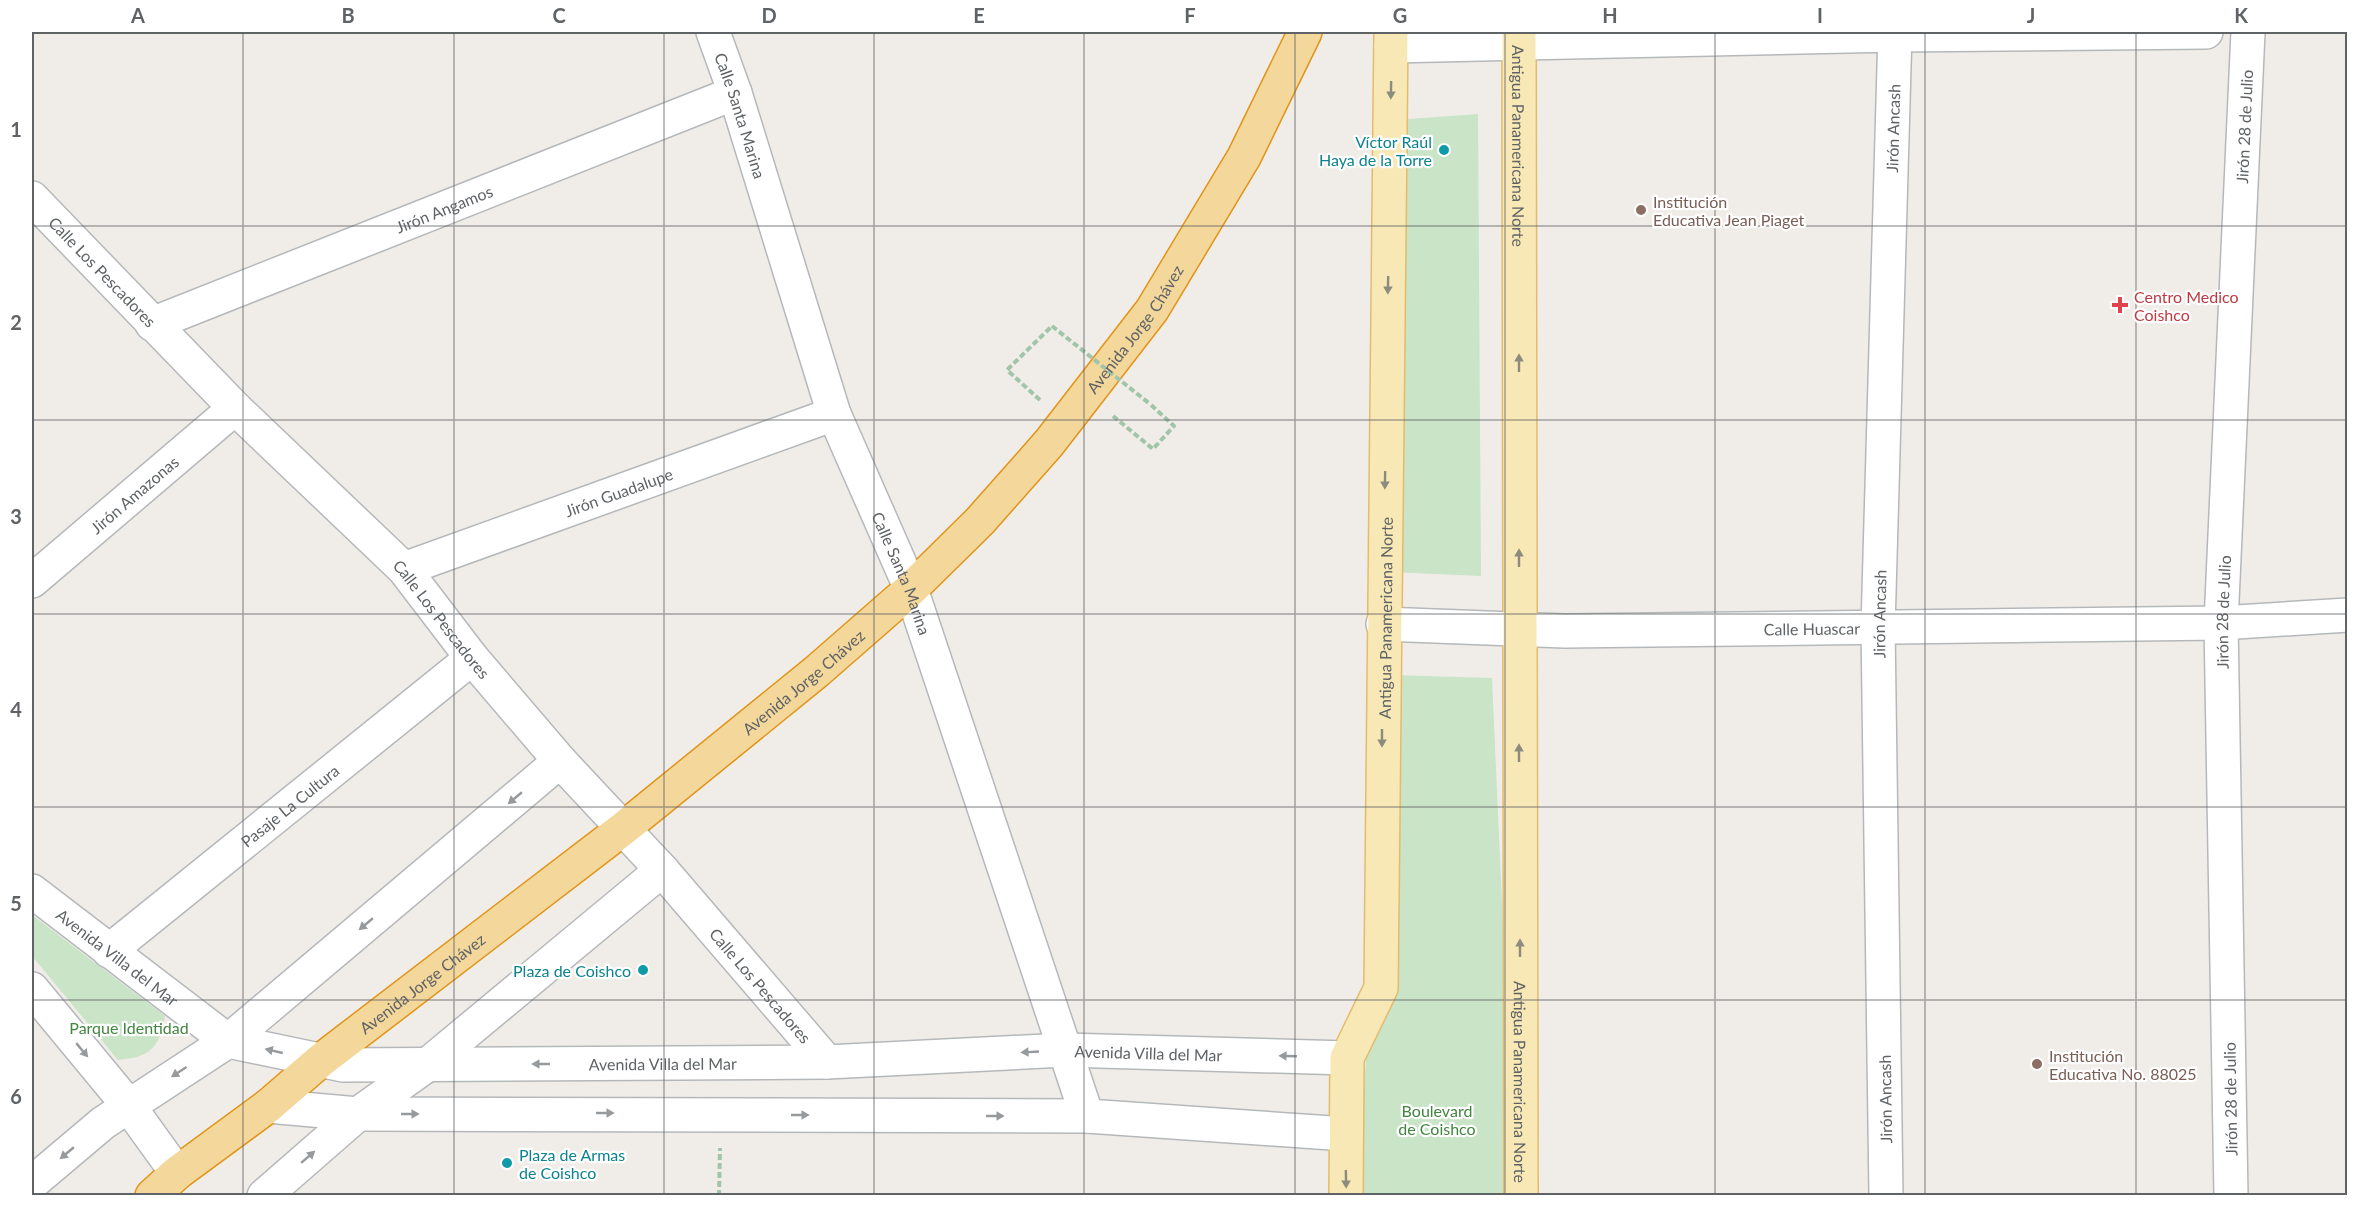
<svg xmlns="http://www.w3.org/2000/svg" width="2379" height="1227" font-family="Lato,sans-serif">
	<rect width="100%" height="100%" fill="#f0ede8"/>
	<g fill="#c9e4c7">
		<path d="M1478,114L1481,576L1390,572L1395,120Z"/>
		<path d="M1391,675L1492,678L1515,1195L1357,1196Z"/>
		<path d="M32,915L165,1016C159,1049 150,1057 118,1060L32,956Z"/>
	</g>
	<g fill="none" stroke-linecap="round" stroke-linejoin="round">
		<g stroke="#b5b8bb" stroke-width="36">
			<g id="minor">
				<path id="s1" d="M713,32L735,93L834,414L911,589L1087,1116"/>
				<path d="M1391,46L1895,35L2206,32"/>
				<path id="s2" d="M32,198L235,408L404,569L472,658L560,761L662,870L827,1062"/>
				<path id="s3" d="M152,324L735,93"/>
				<path id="s4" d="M404,569L834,414"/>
				<path id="s5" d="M32,581L235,408"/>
				<path id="s6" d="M1383,624L1565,631L2221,623L2348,615"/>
				<path id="s7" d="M32,891L228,1041L343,1065L827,1062L1065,1050L1347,1058"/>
				<path id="s8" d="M109,951L472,658"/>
				<path d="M32,989L128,1105L177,1173"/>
				<path d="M268,1106L358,1114L1087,1116L1346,1134"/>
				<path d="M32,1183L103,1123L228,1041L560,761"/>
				<path d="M264,1196L358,1114L427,1065L662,870"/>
				<path id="s9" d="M1886,1196L1878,627L1895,32"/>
				<path id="s10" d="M2231,1196L2221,623L2248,32"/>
			</g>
		</g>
		<g stroke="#e4bb6c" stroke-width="36">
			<g id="major">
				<path id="s11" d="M1519,32L1521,1196"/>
				<path id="s12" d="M1346,1196L1347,1058L1381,988L1391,32"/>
			</g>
		</g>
		<g stroke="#e19417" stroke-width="36">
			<g id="highway">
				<path id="s13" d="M152,1196L177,1173L268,1106L320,1061L624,828L816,672L911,589L980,521L1049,443L1152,310L1244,157L1305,32"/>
			</g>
		</g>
		<g stroke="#a1c5a9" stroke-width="4" stroke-dasharray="6 3" stroke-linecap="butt">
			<path d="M1040,400L1007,370L1052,326"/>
			<path d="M1113,416L1153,449L1174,426L1150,404"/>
			<path d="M719,1196L720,1148"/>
		</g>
		<use href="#minor" stroke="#fff" stroke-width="33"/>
		<use href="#major" stroke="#f8e8b5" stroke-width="33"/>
		<use href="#highway" stroke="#f3d79b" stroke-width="33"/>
		<path stroke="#a1c5a9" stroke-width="4" stroke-dasharray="6 3" stroke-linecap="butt" d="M1052,326L1150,404"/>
	</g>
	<defs><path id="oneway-solid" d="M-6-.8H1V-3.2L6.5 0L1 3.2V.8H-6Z" transform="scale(1.5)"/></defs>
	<g fill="#8d8b7e">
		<use href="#oneway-solid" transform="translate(1391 90) rotate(91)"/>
		<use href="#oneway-solid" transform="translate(1388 285) rotate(91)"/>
		<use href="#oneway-solid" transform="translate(1519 363) rotate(-90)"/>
		<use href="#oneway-solid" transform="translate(1385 480) rotate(91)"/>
		<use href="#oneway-solid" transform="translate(1519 558) rotate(-90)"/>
		<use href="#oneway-solid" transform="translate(1382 738) rotate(90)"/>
		<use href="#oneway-solid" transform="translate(1519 753) rotate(-90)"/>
		<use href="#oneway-solid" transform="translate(1520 948) rotate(-90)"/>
		<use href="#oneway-solid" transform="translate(1346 1179) rotate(89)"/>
	</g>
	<g fill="#979a9c">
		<use href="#oneway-solid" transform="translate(515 798) rotate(140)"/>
		<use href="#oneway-solid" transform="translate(366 924) rotate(140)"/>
		<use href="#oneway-solid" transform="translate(82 1050) rotate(50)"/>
		<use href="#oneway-solid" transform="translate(274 1051) rotate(-167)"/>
		<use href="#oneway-solid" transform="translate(1030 1052) rotate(177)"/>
		<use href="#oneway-solid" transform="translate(1288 1056) rotate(-178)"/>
		<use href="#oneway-solid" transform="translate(541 1064) rotate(180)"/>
		<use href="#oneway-solid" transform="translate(179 1072) rotate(147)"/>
		<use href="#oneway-solid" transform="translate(605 1113)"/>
		<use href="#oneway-solid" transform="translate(410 1114)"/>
		<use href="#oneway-solid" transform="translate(800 1115)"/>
		<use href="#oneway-solid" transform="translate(995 1116)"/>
		<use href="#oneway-solid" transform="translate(67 1153) rotate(140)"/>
		<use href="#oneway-solid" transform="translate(308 1157) rotate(-41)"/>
	</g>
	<path fill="none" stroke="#5f6366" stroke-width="1.5" stroke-opacity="0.55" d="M243,32V1196M454,32V1196M664,32V1196M874,32V1196M1084,32V1196M1295,32V1196M1505,32V1196M1715,32V1196M1925,32V1196M2136,32V1196M32,226H2348M32,420H2348M32,614H2348M32,807H2348M32,1000H2348"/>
	<g fill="#0f9aa8" stroke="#fff" stroke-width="2">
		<circle cx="1444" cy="150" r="6"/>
		<circle cx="643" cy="970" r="6"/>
		<circle cx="507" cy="1163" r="6"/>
	</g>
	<g fill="#8d6e63" stroke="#fff" stroke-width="2">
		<circle cx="1641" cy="210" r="6"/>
		<circle cx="2037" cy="1064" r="6"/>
	</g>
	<path fill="#e0444e" stroke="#fff" stroke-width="2" d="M2117 296h6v6h6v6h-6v6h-6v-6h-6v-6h6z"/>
	<g text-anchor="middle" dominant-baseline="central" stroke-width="4.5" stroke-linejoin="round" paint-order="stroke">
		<g font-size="16" fill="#5f6366" stroke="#fff">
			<text stroke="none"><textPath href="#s1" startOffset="88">Calle Santa Marina</textPath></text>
			<text stroke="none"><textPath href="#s9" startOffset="1068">Jirón Ancash</textPath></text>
			<text stroke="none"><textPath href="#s10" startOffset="1070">Jirón 28 de Julio</textPath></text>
			<text stroke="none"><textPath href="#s11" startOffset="114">Antigua Panamericana Norte</textPath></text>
			<text stroke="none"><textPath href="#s3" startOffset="314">Jirón Angamos</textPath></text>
			<text stroke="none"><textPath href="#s2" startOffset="102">Calle Los Pescadores</textPath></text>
			<text stroke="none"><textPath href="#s13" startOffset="1316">Avenida Jorge Chávez</textPath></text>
			<text stroke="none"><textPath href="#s4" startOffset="228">Jirón Guadalupe</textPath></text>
			<text stroke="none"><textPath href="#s5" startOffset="134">Jirón Amazonas</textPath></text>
			<text stroke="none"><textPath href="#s1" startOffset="574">Calle Santa Marina</textPath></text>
			<text stroke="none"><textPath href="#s9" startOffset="582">Jirón Ancash</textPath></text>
			<text stroke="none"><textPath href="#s10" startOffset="584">Jirón 28 de Julio</textPath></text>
			<text stroke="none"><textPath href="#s12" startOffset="586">Antigua Panamericana Norte</textPath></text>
			<text stroke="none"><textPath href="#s2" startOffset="588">Calle Los Pescadores</textPath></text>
			<text stroke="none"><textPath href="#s6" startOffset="429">Calle Huascar</textPath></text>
			<text stroke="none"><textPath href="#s13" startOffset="830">Avenida Jorge Chávez</textPath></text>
			<text stroke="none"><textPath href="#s8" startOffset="232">Pasaje La Cultura</textPath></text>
			<text stroke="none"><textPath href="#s7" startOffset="108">Avenida Villa del Mar</textPath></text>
			<text stroke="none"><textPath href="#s13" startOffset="344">Avenida Jorge Chávez</textPath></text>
			<text stroke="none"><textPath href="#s2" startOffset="1074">Calle Los Pescadores</textPath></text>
			<text stroke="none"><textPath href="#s7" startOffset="1170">Avenida Villa del Mar</textPath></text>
			<text stroke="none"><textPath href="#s7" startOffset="684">Avenida Villa del Mar</textPath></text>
			<text stroke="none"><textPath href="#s11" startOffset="1050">Antigua Panamericana Norte</textPath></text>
			<text transform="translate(1885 1099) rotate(-91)">Jirón Ancash</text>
			<text transform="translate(2230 1099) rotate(-91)">Jirón 28 de Julio</text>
		</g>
		<g font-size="16" fill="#0d838f" stroke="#fff" text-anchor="end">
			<text x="1432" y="141">Víctor Raúl<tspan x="1432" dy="18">Haya de la Torre</tspan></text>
			<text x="631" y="970">Plaza de Coishco</text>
			<text x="519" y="1154" text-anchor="start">Plaza de Armas<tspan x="519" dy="18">de Coishco</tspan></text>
		</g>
		<g font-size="16" fill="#785e54" stroke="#fff" text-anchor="start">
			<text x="1653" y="201">Institución<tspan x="1653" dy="18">Educativa Jean Piaget</tspan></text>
			<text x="2049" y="1055">Institución<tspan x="2049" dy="18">Educativa No. 88025</tspan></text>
		</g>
		<g font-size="16" fill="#be3a42" stroke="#fff" text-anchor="start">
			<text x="2134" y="296">Centro Medico<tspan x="2134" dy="18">Coishco</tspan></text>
		</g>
		<g font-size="16" fill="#41853f" stroke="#fff">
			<text x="129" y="1027">Parque Identidad</text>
			<text x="1437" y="1110">Boulevard<tspan x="1437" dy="18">de Coishco</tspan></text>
		</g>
	</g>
	<rect width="2379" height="1227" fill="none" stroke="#ffffff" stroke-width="66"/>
	<rect x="33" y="33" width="2313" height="1161" fill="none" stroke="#5f6366" stroke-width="2"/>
	<g font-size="20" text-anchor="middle" font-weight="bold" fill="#5f6366">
		<text x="138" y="23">A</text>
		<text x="348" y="23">B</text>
		<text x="559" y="23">C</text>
		<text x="769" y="23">D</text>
		<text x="979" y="23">E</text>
		<text x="1190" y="23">F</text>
		<text x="1400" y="23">G</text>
		<text x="1610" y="23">H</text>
		<text x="1820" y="23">I</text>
		<text x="2031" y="23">J</text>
		<text x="2241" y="23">K</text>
		<text x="16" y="137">1</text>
		<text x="16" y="330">2</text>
		<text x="16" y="524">3</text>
		<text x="16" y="717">4</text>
		<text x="16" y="911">5</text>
		<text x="16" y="1104">6</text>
	</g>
</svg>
